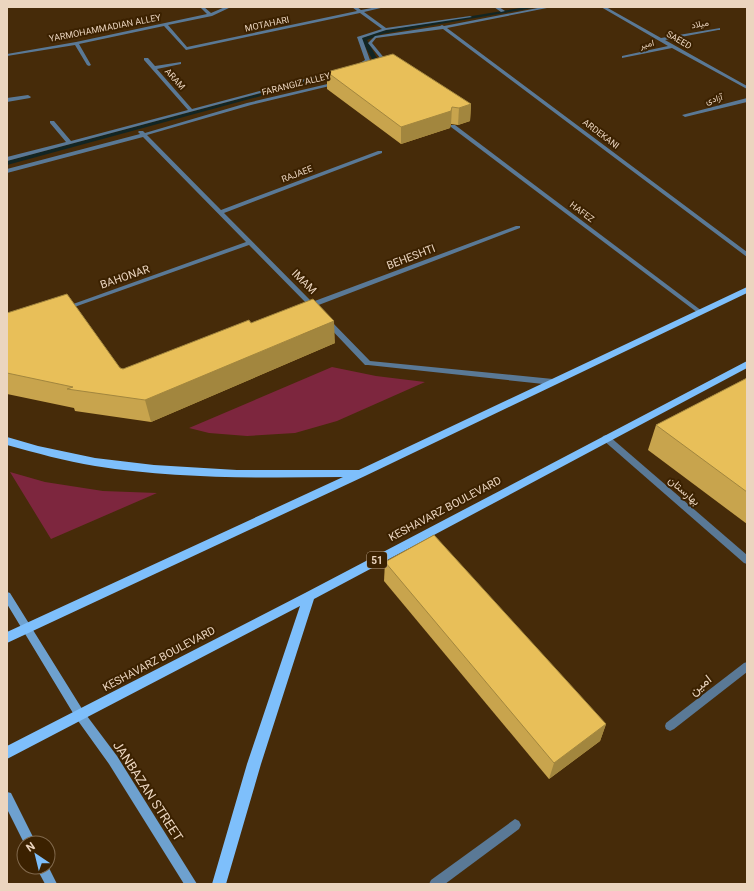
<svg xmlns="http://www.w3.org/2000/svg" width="754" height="891" font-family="Roboto,Vazirmatn,sans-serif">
	<rect width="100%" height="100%" fill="#462b09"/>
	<g fill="#7d263e">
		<path d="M332,367L376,376L425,382L337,421L295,433L247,436L209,433L189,428Z"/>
		<path d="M10,472L45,482L103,491L157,493L51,539Z"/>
	</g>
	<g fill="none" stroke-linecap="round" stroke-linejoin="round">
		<g fill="#122523" fill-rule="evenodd">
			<path d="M526,7H539L382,34L367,40L378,60L366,68L361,67L372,59L361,39L362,38L381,31Z"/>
			<path d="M337,73L342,74L7,165V161Z"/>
		</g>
		<g fill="#5a7996" fill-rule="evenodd">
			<path d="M200,7H204L211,13L225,7H231L212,16L168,25L187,47L357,11L352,7H357L361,10L377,7H385L364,12L386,28L470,16L472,17L386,30L362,38L370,60L358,67L356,66V65L365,60L357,37L382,29L360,13L186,50L164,26L79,44L91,65L89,66L87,65L75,45L7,56V54L76,42L207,14Z"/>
			<path d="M494,7H499L505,11L501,12Z"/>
			<path d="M543,7H552L447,28L747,252V257L443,29L376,38L372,43L385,59L383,67L381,68L379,67L381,59L368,43L375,36L440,26L442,25L444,26Z"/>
			<path d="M601,7H606L661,38L720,28V30H718L665,40L747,86V89L672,48L622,58V56L668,46Z"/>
			<path d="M144,58H148L155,66L181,62V64L157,69L192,109L335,71L339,72L7,161V157L66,142L50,123V121H54L71,141L188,110L144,60Z"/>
			<path d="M336,82L338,83V84L251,105L147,135L221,210L378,151H382V153L224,213L312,302L516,226H520V228L316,306L317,308L314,310L312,309L249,245L66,310H62L61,309L62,308L246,242L143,137L7,173V169L140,134L138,132L139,131H143L145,133L247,103Z"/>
			<path d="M28,95L31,97L30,98L7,102V98Z"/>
			<path d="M747,98V102L685,117L682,115Z"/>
			<path d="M451,125H455L702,311L703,312L702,313H698L451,127Z"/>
			<path d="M326,320H330L370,361L553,379L557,382L553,385L368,365H365L326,324L325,322Z"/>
			<path d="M606,435L609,436L747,555V564L744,563L603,440L602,438L603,436Z"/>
			<path d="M747,662V672L674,729L670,731L666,729L665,726L666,723L744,663Z"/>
			<path d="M515,819L519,821L521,825L519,829L445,884H429L431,880Z"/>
		</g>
		<g fill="#6ea1cf" fill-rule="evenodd">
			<path d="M7,592L10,593L84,712L117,756L197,884H184L109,764L76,718L7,604Z"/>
			<path d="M7,792L11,793L36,843H24L7,809Z"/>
			<path d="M48,866L57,884H45L36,867Z"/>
		</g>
		<g fill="#7ebffb" fill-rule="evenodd">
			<path d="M747,287V293L365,476L7,643V632L343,477C260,478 177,479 95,466C65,461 36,453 7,445V437L38,446L95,458L154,465L237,470H359Z"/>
			<path d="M747,361V368L314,599L261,764L226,884H212L247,764L300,606L7,759V746L305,593Z"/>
		</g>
	</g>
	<g fill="#c8a44d">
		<path d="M327,72L471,104L470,121L458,125L451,124L450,128L401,144L327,89Z"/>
		<path d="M7,313L123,369L251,323L335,343L151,422L75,411L74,408L7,394Z"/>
		<path d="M747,378V524L648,450L656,425Z"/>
		<path d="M385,562L606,724L600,741L549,779L384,581Z"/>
	</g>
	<g fill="#a2863e">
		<path d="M471,104L470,121L458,125L459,108Z"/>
		<path d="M452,107L451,124L450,128L401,144V127Z"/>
		<path d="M334,321L335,343L151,422L145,400Z"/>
		<path d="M606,724L600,741L549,779L554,763Z"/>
	</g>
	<g fill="#e8bf59" stroke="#a2863e">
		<path d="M393,54L471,104L459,108L452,107L451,111L401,127L327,72Z"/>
		<path d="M67,294L120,368L123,369L249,320L251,323L313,299L334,321L145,400L67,389L73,387L7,373V313Z"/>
		<path d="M747,378V492L656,425Z"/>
		<path d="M434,535L606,724L554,763L385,562Z"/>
	</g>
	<g text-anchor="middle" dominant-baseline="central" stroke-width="4" stroke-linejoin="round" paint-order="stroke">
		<g font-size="9" fill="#ebd5bf" stroke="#3b2100">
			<text transform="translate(267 24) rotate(-12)">MOTAHARI</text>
			<text transform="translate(700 24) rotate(-10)">میلاد</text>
			<text transform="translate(105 28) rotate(-11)">YARMOHAMMADIAN ALLEY</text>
			<text transform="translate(679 40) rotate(30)">SAEED</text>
			<text transform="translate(647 44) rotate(-12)">امیر</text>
			<text transform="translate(175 79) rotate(48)">ARAM</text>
			<text transform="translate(296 84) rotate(-14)">FARANGIZ ALLEY</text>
			<text transform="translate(714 99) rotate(-14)">آزادی</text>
			<text transform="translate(601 134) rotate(37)">ARDEKANI</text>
			<text transform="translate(297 174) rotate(-21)">RAJAEE</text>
			<text transform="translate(582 212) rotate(37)">HAFEZ</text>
		</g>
		<rect fill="#3b2100" stroke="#b69f86" stroke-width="1" x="367" y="552" width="20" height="16" rx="3"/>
		<g font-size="10" font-weight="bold" fill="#ebd5bf">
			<text x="377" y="560">51</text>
		</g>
		<g font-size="11" fill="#ebd5bf" stroke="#3b2100">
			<text transform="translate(411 257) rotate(-21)">BEHESHTI</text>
			<text transform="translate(125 277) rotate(-19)">BAHONAR</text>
			<text transform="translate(304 282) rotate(45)">IMAM</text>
			<text transform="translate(684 491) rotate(41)">بهارستان</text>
			<text transform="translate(445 509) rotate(-28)">KESHAVARZ BOULEVARD</text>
			<text transform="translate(159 659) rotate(-28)">KESHAVARZ BOULEVARD</text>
		</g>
		<g font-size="13" fill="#ebd5bf" stroke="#3b2100">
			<text transform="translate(700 685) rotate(-38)">امین</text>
			<text transform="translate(148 791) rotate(57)">JANBAZAN STREET</text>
		</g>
	</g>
	<rect width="754" height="891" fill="none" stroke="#ebd5bf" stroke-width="16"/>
	<g transform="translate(36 855) rotate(325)"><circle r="19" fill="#3b2100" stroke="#81694c"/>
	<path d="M0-3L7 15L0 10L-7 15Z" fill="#7dbef9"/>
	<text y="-6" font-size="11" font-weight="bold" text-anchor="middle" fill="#ebd5bf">N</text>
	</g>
</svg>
